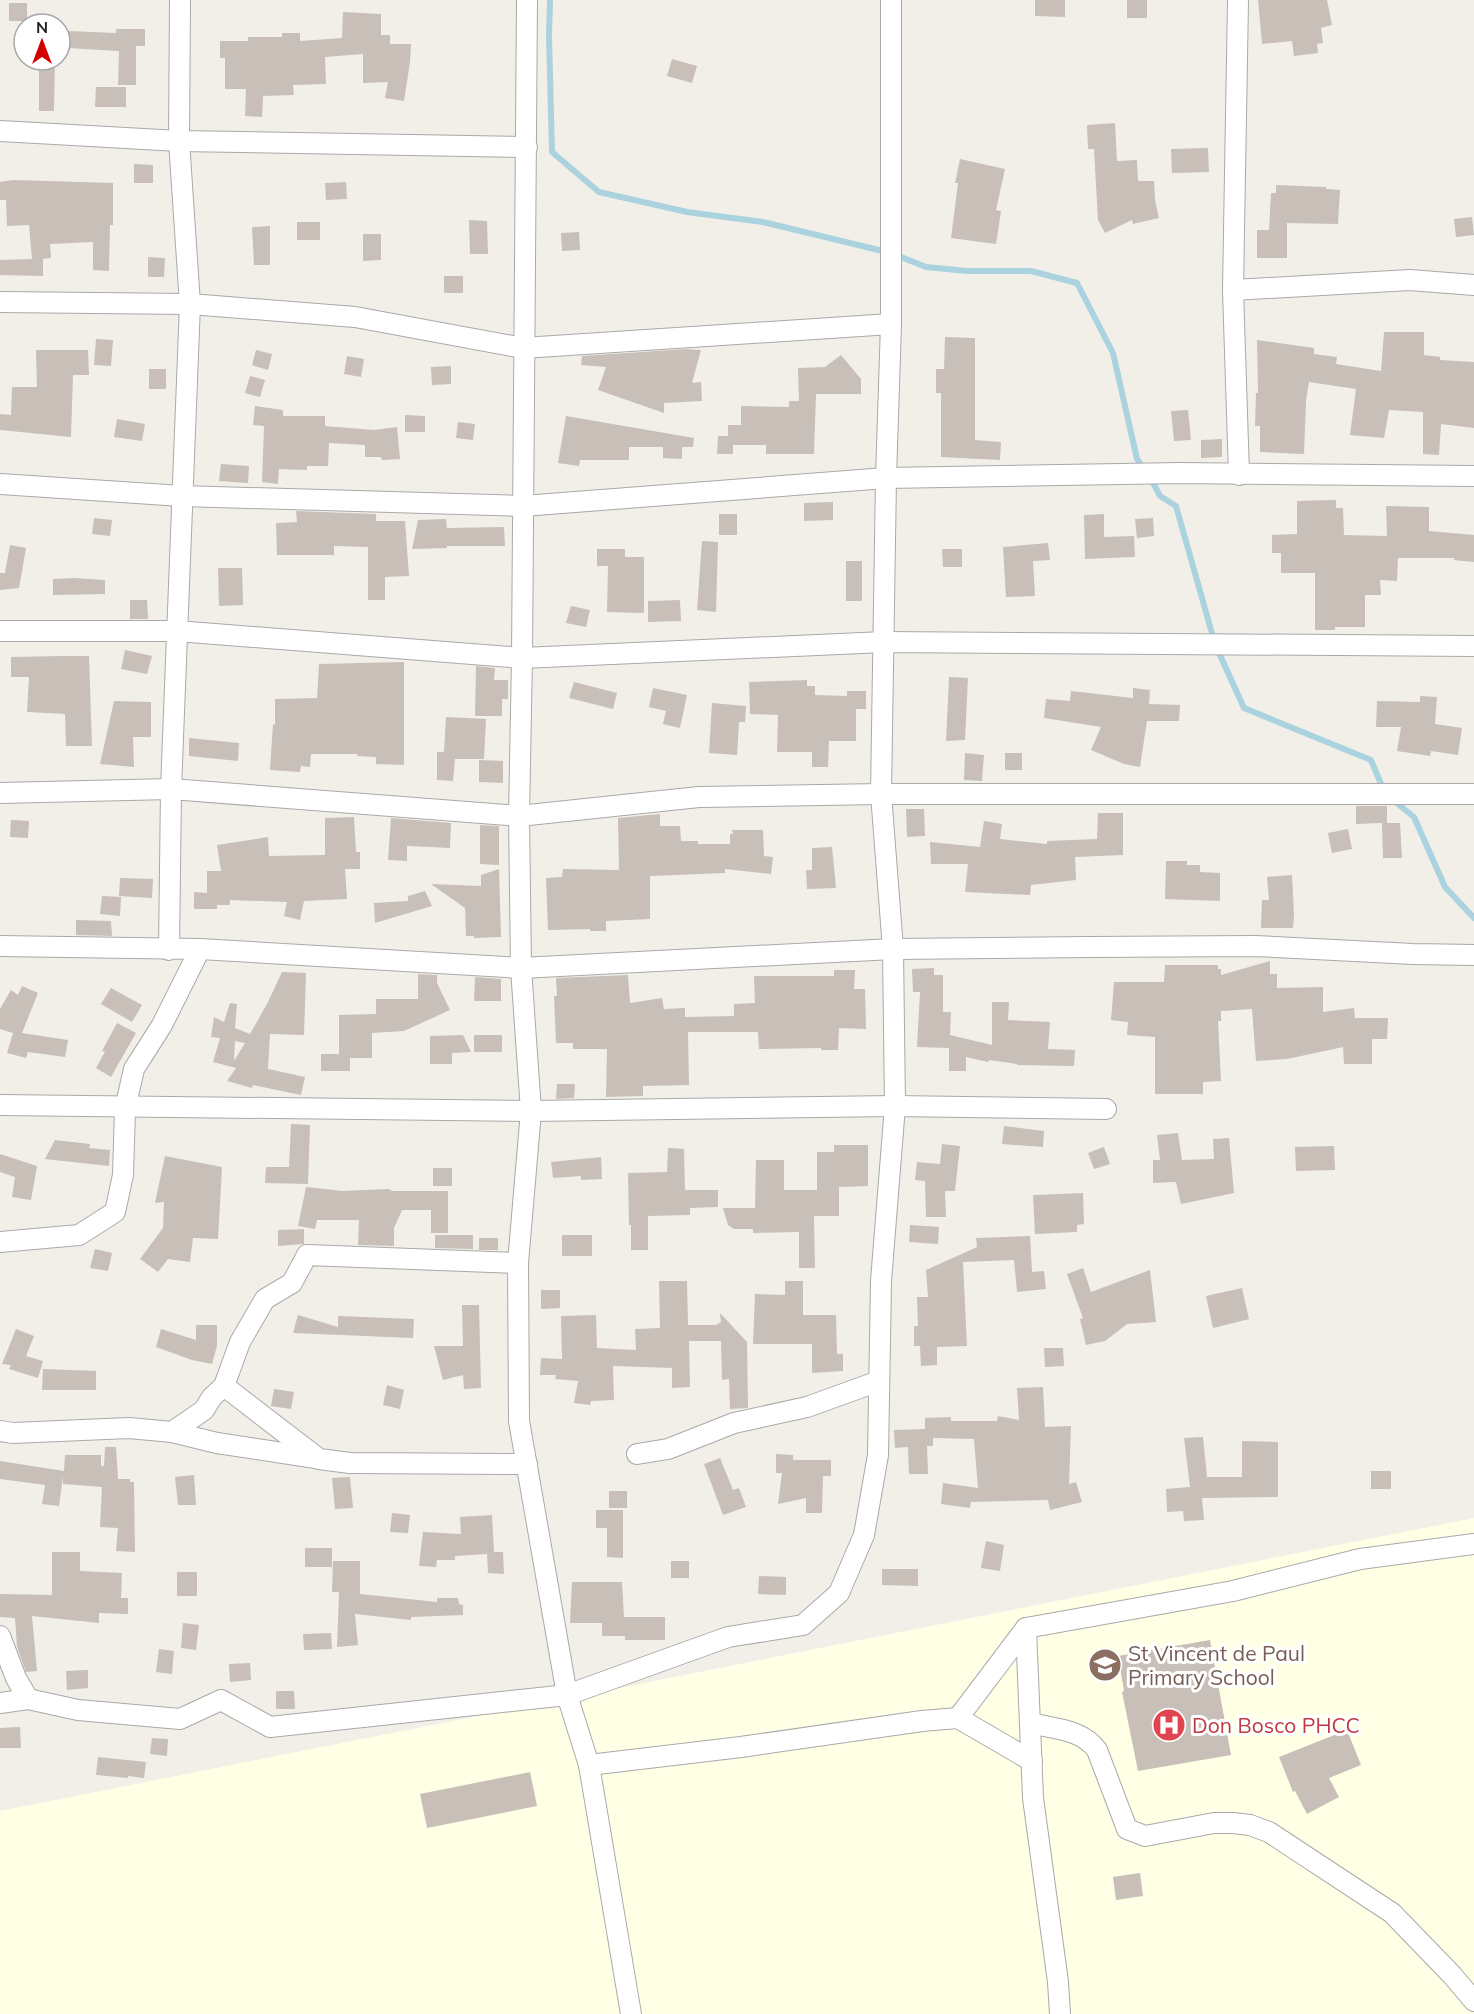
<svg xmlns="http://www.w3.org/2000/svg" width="1474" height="2014" font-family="Mulish,sans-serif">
	<rect width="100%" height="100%" fill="#f2efe9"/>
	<path fill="#ffffe5" d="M1474,1518V2014H0V1811Z"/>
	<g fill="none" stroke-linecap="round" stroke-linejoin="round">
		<g stroke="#aad3df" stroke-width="6">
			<path d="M550,0L549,36L552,152L599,192L687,212L763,222L891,253L926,267L967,271H1031L1077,283L1113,353L1137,459L1144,469"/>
			<path d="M1150,477L1160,496L1176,506L1215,644L1244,708L1371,760L1384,791"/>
			<path d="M1393,800L1414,817L1445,887L1474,918"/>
		</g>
	</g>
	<g fill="#c7bfb8" fill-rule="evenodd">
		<path d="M1035,0H1065V17L1035,16Z"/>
		<rect x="1127" y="0" width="20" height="18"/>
		<path d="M1258,0H1327L1332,25L1321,28L1323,43L1317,44L1318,53L1294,56L1292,41L1262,44Z"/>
		<rect x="9" y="3" width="18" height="18"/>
		<path d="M343,12L381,14V35H390V44H411L410,62L404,101L385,98L388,82L363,83V54L325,57L326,84L293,85L294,95L263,96L262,117L245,116L246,89H225V58H220V41H248V37H282V33H300V41L342,38Z"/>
		<path d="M116,29H145V46H136V85H118L119,51L67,48L68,31L116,33Z"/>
		<path d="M672,59L697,66L692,83L667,76Z"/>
		<path d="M39,60H55L54,111H39Z"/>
		<path d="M96,87H126V107H95Z"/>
		<path d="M1115,123L1117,161L1137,160L1138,181H1154L1155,200L1159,218L1133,224L1132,220L1105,233L1098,220L1094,149H1088L1087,125Z"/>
		<path d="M1208,148L1209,172L1172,173L1171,149Z"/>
		<path d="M960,159L1005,169L996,210L1001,211L996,244L951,238L958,183H955Z"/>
		<path d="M134,164L153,165V183H134Z"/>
		<path d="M13,180L113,183V225H110L109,271L93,270V242L50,244L51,258L43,259V276L0,275V260L32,259L29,225L7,226L6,200H0V182Z"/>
		<path d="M346,182L347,199L326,200L325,183Z"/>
		<path d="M1276,185L1326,187V189L1340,190L1338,224L1287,223V258H1257V230H1269L1271,193H1276Z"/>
		<path d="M1472,217L1474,235L1456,237L1454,219Z"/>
		<path d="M469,220L487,221L488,254H470Z"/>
		<rect x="297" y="222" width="23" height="18"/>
		<path d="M270,226V265H254L252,227Z"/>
		<path d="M579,232L580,250L562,251L561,233Z"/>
		<path d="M363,234H381V260L363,261Z"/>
		<path d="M148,257L165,258L164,277H148Z"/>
		<rect x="444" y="276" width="19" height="17"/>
		<path d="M1384,332H1424V355L1440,357V360L1474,362V428L1441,424L1439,455L1423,454V412L1389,410L1384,438L1350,435L1356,389L1309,382L1306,401L1304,454L1260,452V426H1255L1256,393H1258L1257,340L1314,348V354L1337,357L1336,364L1381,371Z"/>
		<path d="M945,337L975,338V440L1001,442L1000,460L941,457V393H936V369H944Z"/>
		<path d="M96,339L113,340L111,366L94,365Z"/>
		<path d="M687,349L701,350L692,383L701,382L702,401L664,403V413L598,390L606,367L581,365L582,356Z"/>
		<path d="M36,350H88L89,375H73L71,437L0,430V414L11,415L12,387H37Z"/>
		<path d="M256,350L272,354L268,370L252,365Z"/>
		<path d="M841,355L861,379V394H816L814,454H766V445H733V454H717L718,436H728V425H741V406L789,407V401H799L798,368L825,367Z"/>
		<path d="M347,356L364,359L361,377L344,374Z"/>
		<path d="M451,366V384L432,385L431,367Z"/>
		<rect x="149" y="369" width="17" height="20"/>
		<path d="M250,376L265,380L260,397L245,393Z"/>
		<path d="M255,406L283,410V416H325V426L374,430L397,427L400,459L382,460L381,457H365V445L329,443L328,466H307V470L279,469L278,484L262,482L264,426L253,425Z"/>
		<path d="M1188,410L1191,440L1174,441L1171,411Z"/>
		<path d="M405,415L425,416V432H405Z"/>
		<path d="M566,416L694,438L693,447H682V459L663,458V447H629V460H580L579,466L558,463Z"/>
		<path d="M117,419L145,424L142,441L114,437Z"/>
		<path d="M458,422L475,424L473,440L456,438Z"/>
		<path d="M1222,439V457L1201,458V440Z"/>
		<path d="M221,464L249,466L248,483L219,481Z"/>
		<path d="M1336,500V508H1343L1344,535L1387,536L1386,506L1429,507V531L1474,535V562L1454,560V558H1398L1397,581L1380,580L1381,595H1365V627H1335V630H1315V573H1281V553H1272V535L1297,534V501Z"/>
		<path d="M833,502V520L804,521V503Z"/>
		<path d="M296,511L376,514V521H405L409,576L385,577V600H368V547L334,546V555H277L276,523L297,522Z"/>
		<rect x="719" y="514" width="18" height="21"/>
		<path d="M1104,514V537L1134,536L1135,557L1085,559L1084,515Z"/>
		<path d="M94,518L112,520L110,536L92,534Z"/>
		<path d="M1153,518L1154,536L1137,538L1135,519Z"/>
		<path d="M446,519L447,528L504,527L505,546H447V548L412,549L418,520Z"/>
		<path d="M702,541L718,542L716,612L697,610Z"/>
		<path d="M1048,543L1050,560L1033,561L1035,596L1006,597L1003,547Z"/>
		<path d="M10,545L26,548L19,588L0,590V573H5Z"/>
		<path d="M597,549H625V557H644V613L607,612L608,566H597Z"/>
		<path d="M942,549H962V567H943Z"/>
		<rect x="846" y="561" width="16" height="40"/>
		<path d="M218,568H242L243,605L219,606Z"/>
		<path d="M74,578L105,580V594L53,595V579Z"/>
		<path d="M130,600H147L148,619H130Z"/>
		<path d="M680,600L681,621L648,622V601Z"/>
		<path d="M571,606L590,610L586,627L566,623Z"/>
		<path d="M125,650L152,656L147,674L121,669Z"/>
		<path d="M61,656H89L92,746H66L65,714L27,712L29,677H11V657Z"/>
		<path d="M404,662V765L376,764V757L357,756L358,754H311L310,767L301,766L300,772L270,770L273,724L275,725V699L317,698L319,664Z"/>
		<path d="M476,666L495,668L494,680H508V699H502V716H475Z"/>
		<path d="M949,677L968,678L965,740L946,741Z"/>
		<path d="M807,680V686H815V695L847,696V691H866V709H856V741H829L828,767H812V752H777L778,715L750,714L749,682Z"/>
		<path d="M574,682L617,693L613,709L569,698Z"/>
		<path d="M653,688L687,695L680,728L663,724L666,711L649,707Z"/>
		<path d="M1133,688L1150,690L1149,704L1180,705L1179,721H1147L1140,767L1124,764L1091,750L1101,727L1044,718L1046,699L1070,701L1071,691L1133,698Z"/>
		<path d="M1420,696L1437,697L1435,724L1462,728L1458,755L1431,751L1430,756L1397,751L1401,727H1376L1377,701L1420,702Z"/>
		<path d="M114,701L151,702V737H133L134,767L100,764Z"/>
		<path d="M712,703L746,706L745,722H739L737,755L709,753Z"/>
		<path d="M446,717L486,719L484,759H455L453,781L437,780V752H444Z"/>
		<path d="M189,738L239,743L238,761L189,756Z"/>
		<path d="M965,753L984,755L982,781L964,780Z"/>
		<rect x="1005" y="753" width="17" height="17"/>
		<path d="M479,760L503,761V783L479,782Z"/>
		<path d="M1356,806H1387V823H1400L1402,858H1383L1382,823L1356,824Z"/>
		<path d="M906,809H924L925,836L907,837Z"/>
		<path d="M1098,813H1123V855L1075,857L1076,880L1031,885L1030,895L965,892L968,864H931L930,842L980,847L984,821L1002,824L1000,839L1047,844V841L1097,839Z"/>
		<path d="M660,814V826H680L681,841H698V844H730V834H733L732,830H763L764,856L773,857L771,874L725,869V873L650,876V919L606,921V931H590V929L548,930L546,878L562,877L563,869L619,870L618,818Z"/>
		<path d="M354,817L356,852H360V869H345L347,899L304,901L300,920L284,916L287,902L230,900V905H217V909H194V892L207,893V871H221L217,845L268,837L269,856L325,855V818Z"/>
		<path d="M391,818L451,823L450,848L407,846V861L388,860Z"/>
		<path d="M11,820L29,821L28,838L10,837Z"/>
		<path d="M480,825L499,826V865L480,864Z"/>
		<path d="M1348,829L1352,849L1332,853L1328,833Z"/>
		<path d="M832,847L836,888L807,889L806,870H812V848Z"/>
		<path d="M1166,861H1187V865H1200V872L1220,873V901L1165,899Z"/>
		<path d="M499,869L501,937L474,938V936H466L465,908L431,884L481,886V875Z"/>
		<path d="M1292,875L1294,914L1293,928H1261L1262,900H1269L1267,877Z"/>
		<path d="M120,878L153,879L152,898L119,896Z"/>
		<path d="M425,891L432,906L375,923L374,903L408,901V896Z"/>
		<path d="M102,896L121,897L120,916L100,914Z"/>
		<path d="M76,920L111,921L112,936L76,935Z"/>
		<path d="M1270,961V974H1277V988L1323,987V1012L1354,1008L1355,1018H1388L1387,1039H1372V1064H1344L1343,1047L1287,1059L1256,1061L1252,1009L1221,1011V1021H1218L1221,1081L1203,1082V1094H1155V1037L1127,1035L1128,1022L1111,1020L1114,982H1164L1165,965H1218V969H1221V975Z"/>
		<path d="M934,968V975H943V1012H951L950,1035L992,1045V1002H1009L1008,1020L1050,1022L1048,1049L1075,1050L1074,1066L1017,1065V1064L989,1060L988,1062L966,1057V1071H949V1048L917,1047L920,992H913L912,969Z"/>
		<path d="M834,970H855L854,989H865L866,1029L839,1028L838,1050H821V1048L759,1049L758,1032H688L689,1085L643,1086V1096L606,1097L607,1049H573V1043H556L554,996H557L556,978L628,975L630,1003L662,998L664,1009L685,1008V1017L734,1016V1004L755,1003L754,976H834Z"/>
		<path d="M282,972L306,973L304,1035L270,1034L268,1069L305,1077L301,1095L253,1085L252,1088L227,1081L236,1068L213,1062L220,1038L211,1037L214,1017L224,1022L230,1003L237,1004L235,1028L250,1034L267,1004ZM235,1041L245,1043L234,1061Z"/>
		<path d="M418,974L437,975V983L450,1010L404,1031L372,1033V1058H350V1071H321V1054H339V1015L376,1014V999H418Z"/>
		<path d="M475,977L501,979V1001H474Z"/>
		<path d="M22,986L38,993L22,1033L68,1040L65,1057L28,1052L26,1058L7,1053L13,1033L0,1029V1009L11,990L18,995Z"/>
		<path d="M111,988L142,1005L132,1022L101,1004Z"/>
		<path d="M117,1023L136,1033L111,1077L96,1068L105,1052L102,1051Z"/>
		<path d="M463,1035L471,1052L452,1053V1064H430V1036Z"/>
		<rect x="474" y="1035" width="28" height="17"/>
		<path d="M557,1084H575L574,1098L556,1099Z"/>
		<path d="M291,1124L310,1125L308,1184L265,1183L266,1167H289Z"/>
		<path d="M1004,1126L1044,1131L1043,1147L1002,1144Z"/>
		<path d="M1178,1133L1182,1160L1214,1159L1213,1139L1229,1138L1234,1193L1181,1204L1176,1182L1153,1183V1160H1160L1157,1135Z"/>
		<path d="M55,1140L90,1144L89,1148L110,1150L109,1166L45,1159Z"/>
		<path d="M942,1144L960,1146L955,1191H945L946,1217H926L925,1181L915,1180L917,1162L940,1164Z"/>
		<path d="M834,1145H868V1186L839,1187V1216H814L815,1268H799V1232L753,1233V1229H734L728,1225L723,1208H755L756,1160H784V1190H817V1152H834Z"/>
		<path d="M1334,1146L1335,1170L1296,1171L1295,1147Z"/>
		<path d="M1104,1147L1110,1164L1094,1169L1088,1153Z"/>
		<path d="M668,1148L684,1149L685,1190H718V1207L690,1208V1215L648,1216V1250H631V1225H629L628,1173L667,1172Z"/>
		<path d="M0,1154L37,1166L31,1200L12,1197L15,1177L0,1172Z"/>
		<path d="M165,1156L222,1167L218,1239L193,1238L190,1262L168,1259L158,1272L140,1259L163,1228L164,1202L155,1203Z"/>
		<path d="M601,1157L602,1179L581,1180V1176L553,1178L551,1162Z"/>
		<rect x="433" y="1168" width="19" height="18"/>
		<path d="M306,1187L343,1191L389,1189L392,1191H448V1233H431V1210H402L394,1228V1246L358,1245L359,1220H317L315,1229L298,1226Z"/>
		<path d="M1083,1193L1084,1224L1077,1225V1232L1035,1234L1033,1195Z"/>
		<path d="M910,1225L939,1227L938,1244L909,1242Z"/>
		<path d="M304,1229V1244L278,1246V1230Z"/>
		<path d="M435,1235H473V1249L435,1248Z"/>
		<rect x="562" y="1235" width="30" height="21"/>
		<path d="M1030,1236L1032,1272L1044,1271L1046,1289L1017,1292L1014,1260L963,1262L967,1346L937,1347V1365L921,1366L920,1346H914V1326H918L917,1297H928L926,1270L977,1247L976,1238Z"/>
		<rect x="479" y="1238" width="19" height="12"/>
		<path d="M95,1249L112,1253L108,1271L90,1268Z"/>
		<path d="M1083,1268L1091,1292L1150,1270L1156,1322L1127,1324L1105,1341L1086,1345L1080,1319L1083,1318L1067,1274Z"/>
		<path d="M659,1281H687L688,1325H716L721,1322L720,1313L747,1342L748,1408L730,1409L729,1379L722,1380L721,1341H689L690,1387L672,1388V1368L613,1366L614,1400L591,1401L590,1405L574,1403L578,1381L555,1379L556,1375H540L541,1358L562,1359L561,1316L596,1315L597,1348L636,1350L635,1329L660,1328Z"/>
		<path d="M785,1281H803V1315H836L837,1354H843V1371L812,1373V1344H753L755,1294L785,1295Z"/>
		<path d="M1242,1288L1249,1319L1213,1328L1206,1296Z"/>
		<path d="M541,1290H560V1308L541,1309Z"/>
		<path d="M462,1305H479L481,1388L464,1389L463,1375L443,1380L434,1346H463Z"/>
		<path d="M298,1315L338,1327V1316L414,1319L413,1338L293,1333Z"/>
		<path d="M196,1325H217V1346L212,1364L192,1360L156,1347L161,1329L196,1340Z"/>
		<path d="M16,1329L34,1336L26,1356L43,1361L38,1378L9,1369L11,1365L2,1364Z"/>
		<path d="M1044,1348H1063L1064,1366L1045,1367Z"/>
		<path d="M43,1369L96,1371V1390H42Z"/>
		<path d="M387,1385L404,1390L400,1409L383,1405Z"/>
		<path d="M1043,1387L1045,1427L1071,1426L1069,1484L1076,1482L1082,1502L1050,1510L1048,1500L971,1502L970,1508L941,1504L943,1483L978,1488L974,1439L933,1438V1446H927L928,1474H909L908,1447L895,1448L894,1430L925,1429V1418L951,1417V1421H997L998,1416L1019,1420L1017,1388Z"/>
		<path d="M274,1389L294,1392L291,1409L271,1406Z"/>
		<path d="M1203,1437L1207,1477H1242V1441L1278,1442V1497L1202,1498L1204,1520L1184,1521L1183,1511L1167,1512L1166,1489L1190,1487L1184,1438Z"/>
		<path d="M105,1447H116L118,1479H130V1482H134L135,1552L116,1551L118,1528L100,1527L102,1487L63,1484V1476L59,1506L42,1504L45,1485L0,1479V1461L64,1471L65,1455H101V1466H104Z"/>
		<path d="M776,1454L793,1455V1460H831V1476H823L822,1513H806V1498L778,1504L782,1473H776Z"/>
		<path d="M720,1458L733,1490L739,1488L746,1507L723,1515L704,1464Z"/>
		<rect x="1371" y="1471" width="20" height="18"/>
		<path d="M194,1475L196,1505H178L175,1477Z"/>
		<path d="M350,1477L353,1508L335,1509L332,1478Z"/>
		<rect x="609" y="1491" width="18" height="17"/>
		<path d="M596,1510H623V1558L607,1557V1528H596Z"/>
		<path d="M392,1513L410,1515L408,1533L390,1532Z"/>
		<path d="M492,1515L494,1552H503L504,1574L488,1573L487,1554L455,1556V1560H437L436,1567L419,1566L423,1532L461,1534L460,1517Z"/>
		<path d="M986,1541L1004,1545L1000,1571L981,1568Z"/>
		<rect x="305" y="1548" width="27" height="19"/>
		<path d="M52,1552H80V1571L122,1573L121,1598H128V1614L99,1613V1623L32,1616L37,1671L26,1672L17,1647L15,1618L0,1617V1594L52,1595Z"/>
		<path d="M333,1561H360V1594L437,1602V1598H458L459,1604L463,1605V1615L411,1617V1620L355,1614L358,1645L337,1647L339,1592H332Z"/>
		<rect x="671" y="1561" width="18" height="17"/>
		<path d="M882,1569H918V1586L882,1585Z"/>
		<rect x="177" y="1572" width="20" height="24"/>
		<path d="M759,1576L786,1577V1595L758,1594Z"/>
		<path d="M572,1582H622L624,1617H665V1640H625V1636H602V1623H570Z"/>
		<path d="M183,1623L199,1625L196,1650L181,1648Z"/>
		<path d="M331,1633L332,1649L304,1650L303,1634Z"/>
		<path d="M1210,1640L1231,1755L1138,1771L1122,1692L1124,1691L1118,1656Z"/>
		<path d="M159,1649L174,1651L172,1674L156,1672Z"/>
		<path d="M250,1663L251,1680L230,1682L229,1664Z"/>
		<path d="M88,1670V1688L67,1690L66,1671Z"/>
		<path d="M276,1691H294L295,1709H276Z"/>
		<path d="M20,1727L21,1748H0V1728Z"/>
		<path d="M1347,1730L1361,1765L1329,1778L1339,1797L1307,1814L1295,1791L1293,1792L1279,1757Z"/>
		<path d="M152,1738L168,1739L167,1756L150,1754Z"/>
		<path d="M98,1757L146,1762L144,1778L128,1776V1778L96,1775Z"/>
		<path d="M530,1772L537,1806L427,1828L420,1794Z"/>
		<path d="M1140,1873L1143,1896L1116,1900L1113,1877Z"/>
	</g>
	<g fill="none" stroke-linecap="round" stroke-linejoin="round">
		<g stroke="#a9a9a9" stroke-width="22">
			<g id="minor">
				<path d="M527,0L522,658L519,816L521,968L531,1111L518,1263L519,1421L567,1695L589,1765L631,2014"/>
				<path d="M1238,0L1233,290L1239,475"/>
				<path d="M0,131L179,141L527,147"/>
				<path d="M1233,290L1410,280L1474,285"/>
				<path d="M0,302L190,304L355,317L523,348L891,324"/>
				<path d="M0,484L182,496L523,506L886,478L1180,473L1474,476"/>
				<path d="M0,631H177L522,658L884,642L1474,646"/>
				<path d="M0,793L171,789L519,816L699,797L881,794H1474"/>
				<path d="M0,946L200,949L521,968L893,949L1090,947L1255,946L1413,954L1474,955"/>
				<path d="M169,950L171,789L190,304L179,141L180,0"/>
				<path d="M0,1105L531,1111L895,1106L1106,1109"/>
				<path d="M0,1242L79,1235L115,1212L123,1175L125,1109L134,1069L162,1025L200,949"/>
				<path d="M518,1263L307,1255L292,1283L265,1299L240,1342L224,1386L319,1459L350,1463L527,1464"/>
				<path d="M0,1431L13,1433L129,1428L172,1432L217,1443L316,1458"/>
				<path d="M172,1432L204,1410L212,1397L224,1386"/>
				<path d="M637,1454L668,1449L734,1423L807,1407L879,1381"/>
				<path d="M0,1636L16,1678L28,1699"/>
				<path d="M0,1703L28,1699L78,1710L180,1719L221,1700L270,1727L567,1695L728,1637L803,1625L839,1593L864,1535L878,1455L881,1281L895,1106L893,949L881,794L886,478L891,324V0"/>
				<path d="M958,1718L1032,1761"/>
				<path d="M1030,1723C1054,1729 1082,1729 1097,1750L1127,1829L1145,1836L1214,1823H1233L1250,1825L1269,1832L1392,1913L1452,1975L1474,2001"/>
				<path d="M589,1765L741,1747L922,1721L958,1718L1026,1628"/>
				<path d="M1060,2014L1058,1982L1033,1798L1026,1628L1233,1591L1360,1559L1474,1544"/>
			</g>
		</g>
		<use href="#minor" stroke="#fff" stroke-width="20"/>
	</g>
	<defs>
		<g id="school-disc" transform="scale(1.725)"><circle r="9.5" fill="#8d6e63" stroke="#fff"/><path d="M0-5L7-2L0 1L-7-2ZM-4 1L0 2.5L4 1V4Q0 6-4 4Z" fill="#fff"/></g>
		<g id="hospital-disc" transform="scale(1.725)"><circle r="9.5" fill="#e0444e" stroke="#fff"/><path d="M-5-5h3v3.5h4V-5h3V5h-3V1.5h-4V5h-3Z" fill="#fff"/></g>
	</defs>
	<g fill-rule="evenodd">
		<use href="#school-disc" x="1105" y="1665"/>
		<use href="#hospital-disc" x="1169" y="1725"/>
	</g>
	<g text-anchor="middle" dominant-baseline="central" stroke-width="6" stroke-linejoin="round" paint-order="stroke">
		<g font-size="21" fill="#785e54" stroke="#fff" text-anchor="start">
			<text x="1128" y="1653">St Vincent de Paul<tspan x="1128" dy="24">Primary School</tspan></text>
		</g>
		<g font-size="21" fill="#be3a42" stroke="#fff" text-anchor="start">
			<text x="1192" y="1725">Don Bosco PHCC</text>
		</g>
	</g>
	<g transform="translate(42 42)"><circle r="28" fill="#ffffff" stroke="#a7a7a7" stroke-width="1.5"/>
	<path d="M0-4.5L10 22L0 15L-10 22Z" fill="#d40000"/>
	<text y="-9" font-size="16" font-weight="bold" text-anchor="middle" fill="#222222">N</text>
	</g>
</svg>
